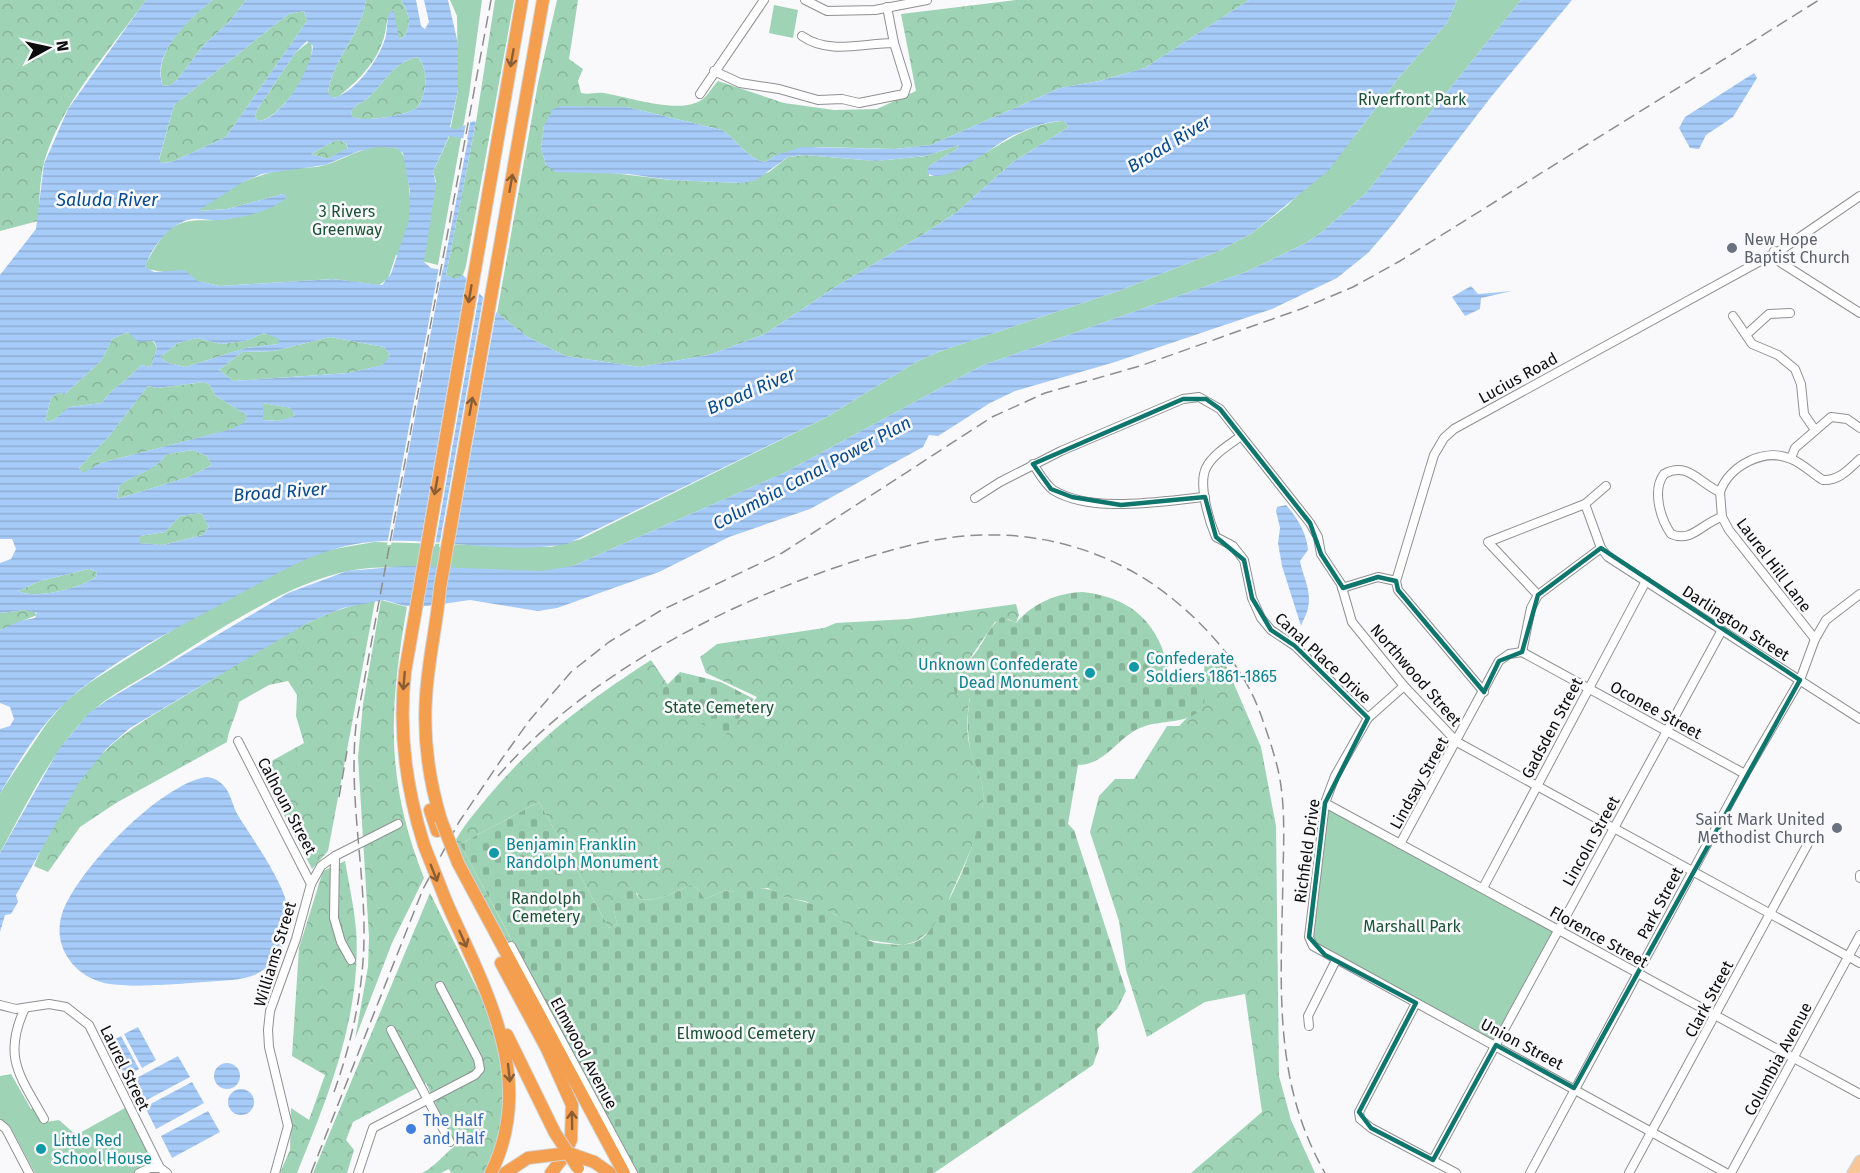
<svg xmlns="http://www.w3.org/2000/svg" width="1860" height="1173" font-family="'Fira Sans',sans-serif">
	<defs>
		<pattern id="forest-crowns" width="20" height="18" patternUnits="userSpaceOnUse" patternTransform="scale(1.5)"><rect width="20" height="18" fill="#9fd3b5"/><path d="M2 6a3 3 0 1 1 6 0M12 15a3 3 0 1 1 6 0" fill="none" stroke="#88b49a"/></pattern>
		<pattern id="cemetery-stones" width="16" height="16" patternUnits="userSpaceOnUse" patternTransform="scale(1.5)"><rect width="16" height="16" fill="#9fd3b5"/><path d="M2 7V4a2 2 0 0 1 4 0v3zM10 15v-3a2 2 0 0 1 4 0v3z" fill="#88b49a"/></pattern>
		<pattern id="water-rules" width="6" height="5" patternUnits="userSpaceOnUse" patternTransform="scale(1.5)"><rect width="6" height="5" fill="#a6cbf8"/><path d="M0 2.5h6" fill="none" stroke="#8eadd3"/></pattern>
	</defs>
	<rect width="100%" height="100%" fill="#f9f9fb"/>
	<g fill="url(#forest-crowns)">
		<path d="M0,0H146C111,49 67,96 47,153C39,174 40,199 38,221L0,231Z"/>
		<path d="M213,0H246L230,21L203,46L177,80L171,85L163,86C152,52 189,18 213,0Z"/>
		<path d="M366,0H401C409,13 413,25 403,38L399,39L387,19C385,54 364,76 338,97L331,98L328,93C332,59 362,34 366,0Z"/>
		<path d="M495,0H514L466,266L463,275L455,280L446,275L476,122Z"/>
		<path d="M557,0H578L569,59L583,69L578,81L581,93C589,95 596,92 603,93C627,96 680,116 703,99C709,94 713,86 718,81L784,103L834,110L877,109L916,91L901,14L1016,0H1249L1145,68L1099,81L1060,88L931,145L895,149L818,147L776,155L766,162C748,160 737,140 722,130L627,107H599L544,126L541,148L546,165L671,180L742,183L769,172L788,157L804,155L876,161L926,156L959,145L957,149L929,166V176H932C980,167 1014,123 1064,121L1069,127L1013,162L957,212L924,234L840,284L765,334L709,355L640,367L565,356L526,336L497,313L538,83Z"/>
		<path d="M304,11L307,21L226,137L172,162L161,163L159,160L174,105L277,23L289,14Z"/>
		<path d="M310,41C321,62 280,120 258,121L255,117L257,110L295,53Z"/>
		<path d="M418,57C429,71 427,94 417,108C407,115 364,123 353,117L351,114C353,104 361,104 368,98C385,82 393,62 418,57Z"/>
		<path d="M336,140L345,142L348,149L327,159L311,154Z"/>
		<path d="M128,332L153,341L157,348L151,367L141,365C129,380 112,387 102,403L69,407L54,420L45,422L51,398L58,393L65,394L102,360L112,339Z"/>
		<path d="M264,333L279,338V344L246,348L186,367L168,363L160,357L178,343L197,338L221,344L246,341Z"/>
		<path d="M330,337L384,347L390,355L384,365L349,373L233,381L219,370L242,352L274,351Z"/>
		<path d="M204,382L209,384L216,396L247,415L246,422L233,429L101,463L83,474L79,468L110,435L148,386L157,388Z"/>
		<path d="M263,403L292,408L295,417L278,421L263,420Z"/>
		<path d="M193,450L207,456L212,465L189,477L117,499L119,486C137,472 151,474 167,454Z"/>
		<path d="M201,513L209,527L203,535L163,545L138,543L140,536L165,532L180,516Z"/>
		<path d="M89,569L97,572L96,577C81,588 36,600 18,591L40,581Z"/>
		<path d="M381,600L407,607C389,708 385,780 424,878L392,943L355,1039L368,967L369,937L358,757L363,704Z"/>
		<path d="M375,601L328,851L312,869L265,778L268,763L304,743L296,716L297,695L288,681L269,685L239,702C236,717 229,727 227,742L116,803L80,827L48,872L34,866C47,835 73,783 96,760C123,731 155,714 188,694C248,659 305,612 375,601Z"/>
		<path d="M1016,604L1019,615L1016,623L1008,619L995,622L966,664L955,694L970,697C967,713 966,733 970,748C974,763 983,778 983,793C985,827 962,868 949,899V904L931,930L917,941L903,945L861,939L836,915L805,901L782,897L768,888L730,892L726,890L705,899L697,888L690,885C677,892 654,903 639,899L637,893L614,910L617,924L609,928L539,802L460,844L512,941L506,947L454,844C461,828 475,813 486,799C537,738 585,703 651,660L670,688L730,718L742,717L757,697L706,673L700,657L717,644L824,628L836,623L908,619Z"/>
		<path d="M26,610H33L37,615L0,630V613Z"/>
		<path d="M1213,652L1222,656L1261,747L1276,826L1279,1076L1291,1120L1315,1173H1191L1262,1112L1245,994L1205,1002L1147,1037L1126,970L1119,921L1090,832L1099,796L1115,779H1134L1167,726H1179L1187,718L1199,711L1207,678L1204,672L1205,657Z"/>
		<path d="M345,861C349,884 354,907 356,929C362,1015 328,1096 297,1173H280L290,1150L291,1108L309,1120L325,1075L292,1056L299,948L323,871Z"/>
		<path d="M430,893L483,1001L503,1051L505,1115L487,1173H451L449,1169L441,1173H422C436,1166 443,1155 455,1146L426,1083L353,1122L346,1140L354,1150L347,1173H313Z"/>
	</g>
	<g fill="url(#cemetery-stones)">
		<path d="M1083,592C1133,598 1160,624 1169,673L1204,672C1209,683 1207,703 1198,712C1184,724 1157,720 1140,728C1117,738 1105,765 1078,765L1068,824L1074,830L1126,991L1117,1009L1097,1029L1099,1048L1093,1065L934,1173H637L460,844L539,802L609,928L617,924L614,910L616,892L633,888L639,899C654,903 677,892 690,885L697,888L705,899L726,890L730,892C745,890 771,883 782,897C802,900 820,905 837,916C854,926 857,939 877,943C890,944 906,947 918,941C944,928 987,822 983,791C982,776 973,762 970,748C967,732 967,713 970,698L955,694L952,677L956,666C981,661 982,631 1002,617L1016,623C1033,603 1057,593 1083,592Z"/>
		<path d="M680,672L721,682L754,699L723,738L658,694Z"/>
	</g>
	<g fill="#9fd3b5">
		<path d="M450,0H482L469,95L438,265L396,255L388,279L379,285L333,279L220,286L198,281L179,271L170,273L146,269L145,265C153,252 160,236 173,227C189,218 202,221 219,220C244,218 264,210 283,194L227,209L198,211C218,189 260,173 289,169C301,166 314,169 325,165C349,158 375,138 400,150L406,160L410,197L433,199L436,181L433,172L449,137L458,90L457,16Z"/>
		<path d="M1457,0H1521L1366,193L1322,232L1306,243L1246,272L981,366L784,473L573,566C512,583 434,563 370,568C299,573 215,633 155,670C132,684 106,697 87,716C49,756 26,805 0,853V793L47,723L65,702L89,683L185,622L278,572L317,553L334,549L374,542L551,547L581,539L825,418L916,362L938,352L1121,290L1221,250L1252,233L1288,205L1353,138L1400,76L1447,23Z"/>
		<path d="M774,5L798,10L793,38L769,33Z"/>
		<path d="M1325,803L1558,931L1496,1045L1310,942Z"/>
		<path d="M11,1074L31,1109L34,1107L46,1122L59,1120L76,1135L125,1108L154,1162L134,1173H35L11,1128L0,1121V1076Z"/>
	</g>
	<g fill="url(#water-rules)" fill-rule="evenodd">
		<path d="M146,0H213C190,18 150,54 163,86L171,85L177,80L203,46L230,21L246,0H366C362,34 332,59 328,93L334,98C356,91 378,61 385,39C388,30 386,20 390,12L394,11L399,39L403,38C413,25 409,13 401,0H416L421,26L425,29L429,22L424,0H448L458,44V90L450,127L455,130L473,121L476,122L446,275L455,279L463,275L497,313L526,336L565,356L640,367L709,355L765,334L840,284L924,234L957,212L1013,162L1069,127L1064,121C1045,121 1027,129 1010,137C992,146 947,187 927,173L929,166L957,149L959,145L926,156L876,161L804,155L788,157L756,180L742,183L671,180L628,174L556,172L546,165L541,148L544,126L553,109L561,106L627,107L722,130C737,140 748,160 766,162L776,155L802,147L895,149L931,145L1060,88L1099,81L1145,68L1249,0H1457L1447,23L1400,76L1328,171L1252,233L1221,250L1121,290L938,352L916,362L825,418L567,544C499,556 429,534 362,543C312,550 272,577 229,600C174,630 113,659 67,701C39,726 19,762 0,793V729L10,726L14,719L10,707L0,703V630L20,621L35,618L37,613L26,610L0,613V563L11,559L16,549L12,539H0V275L36,229L44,164L68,109ZM304,11L307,21L226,137L172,162L161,163L159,159L174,105L277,23L289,14ZM307,41L313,46C311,69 282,120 258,121L255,117L257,110L295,53ZM418,57C429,70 427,94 417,108C407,115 364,123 353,117L351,114C353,104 361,104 368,98C385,82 393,62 418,57ZM449,136L468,139L443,270L431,268L424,262L436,184L433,172ZM336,140L345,142L348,148L327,159L311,154ZM378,147L396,148L403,153L410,192L409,220L391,274L382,285L333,279L220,286L198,281L184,270L154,272L145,267C151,248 171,222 192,219C201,218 211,221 220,220C240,218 271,212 286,198V195L283,194L227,209L198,211L243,182L262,174L325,165L359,151ZM128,332L138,342L154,341L157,348L151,367L141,365C129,380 112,387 102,403L69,407L54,420L45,422L51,398L58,393L65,394L102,360L112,339ZM264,333L279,339L278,344L246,348L186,367L168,363L160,357L178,343L197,338L221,344L246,341ZM330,337L384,347L390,355L383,365L349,373L233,381L219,370L242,352L274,351ZM204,382L209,384L216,396L247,415L245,422L232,429L101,463L83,473L79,468L110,435L148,386L157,388ZM263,403L291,408L295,416L278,421L263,420ZM193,450L207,456L212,465L189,477L117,499L119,486C138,472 151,474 167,454ZM201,513L209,527L203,535L163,545L139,543L140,536L165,532L180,516ZM89,569L97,572L96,577C81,588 36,600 18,591L40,581Z"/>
		<path d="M1521,0H1572L1491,97L1393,224L1368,253L1337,278L1272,309L1115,362L1015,391L990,403L938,436L929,435L923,447L810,509L729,537L659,572L557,608L538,611L470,600L427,606H405L384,600L343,608L309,622L130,728L106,749L78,784L16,895L18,902L11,914L5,915L0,932V853L59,749L89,713L109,699L288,593L347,571L405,566L541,571L573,566L784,473L981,366L1246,272L1306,243L1322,232L1366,193Z"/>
		<path d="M1754,73L1757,78L1733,117L1706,135L1699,149L1690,148L1679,128L1685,117Z"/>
		<path d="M1471,286L1478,294L1512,291L1481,298L1480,309L1465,316L1452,297Z"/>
		<path d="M1286,505C1297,517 1307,534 1308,550L1300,561C1303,577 1312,591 1308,608C1307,614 1303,620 1301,626L1282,566L1278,543L1280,528L1276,511L1277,507Z"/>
		<path d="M207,777C214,778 218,780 223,785C232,794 232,807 239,817C254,841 280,877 287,904C291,919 289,935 282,948C263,983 237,979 204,982C181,984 124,988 104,983C73,975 52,946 62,914C76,871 161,783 207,777Z"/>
		<path d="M138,1027L156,1060L142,1068L124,1034Z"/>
		<path d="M121,1036L139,1069L126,1077L108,1043Z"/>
		<path d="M178,1056L190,1077L143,1102L131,1081Z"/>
		<circle cx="227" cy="1076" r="13"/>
		<path d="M192,1082L204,1103L156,1129L145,1107Z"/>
		<circle cx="241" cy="1102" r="13"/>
		<path d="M208,1111L220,1132L172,1158L161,1136Z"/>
	</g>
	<g fill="#f9f9fb">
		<path d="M471,118L391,545H387L466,123Z"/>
		<path d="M467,275L480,289L435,546H420Z"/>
		<path d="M484,293L497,307L454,547H439Z"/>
	</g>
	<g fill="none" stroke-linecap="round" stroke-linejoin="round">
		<g stroke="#8f9092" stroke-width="10">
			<g id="minor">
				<path d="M805,0L827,11L875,10L927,0"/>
				<path d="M887,7L894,43"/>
				<path d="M714,71L740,83L779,89L818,100L842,99L859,103L904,94L907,85L894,43C863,43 829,55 802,36"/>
				<path d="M700,94L764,0"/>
				<path d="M1774,251L1780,262L1860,313"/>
				<path d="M1733,316L1752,344L1778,355L1795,369L1801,384L1804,414L1815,430"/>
				<path d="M1747,334L1769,314L1790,313"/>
				<path d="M1241,436C1229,445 1213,454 1206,468C1198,484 1209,521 1216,537L1233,546L1244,560L1252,598L1261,618L1271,630L1295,646L1368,718"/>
				<path d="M1791,458L1795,448L1831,417L1847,419L1860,428"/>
				<path d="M1033,464C1039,473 1045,484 1053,490C1092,514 1162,501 1205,497"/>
				<path d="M1720,492C1699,483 1688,461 1664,474C1652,490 1660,518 1671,534C1692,543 1702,523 1722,517"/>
				<path d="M975,498L1000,482L1061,451L1183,399L1199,397L1220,409L1310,523L1318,537L1321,554L1341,584L1352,622L1404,686L1457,742L1860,963"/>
				<path d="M1585,504L1601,548L1608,557L1860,719"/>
				<path d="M1342,588L1378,577L1396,581"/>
				<path d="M1538,595L1488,542L1585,504L1606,486"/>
				<path d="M1815,639L1729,530L1722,517L1720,492C1729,466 1764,447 1791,459C1802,463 1813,474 1823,480C1839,481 1849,469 1860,459"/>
				<path d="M1522,652L1745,774"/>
				<path d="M1522,652L1531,608L1538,595L1601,548"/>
				<path d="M1404,686L1368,718L1335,776L1325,803L1309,937L1313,946L1726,1173"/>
				<path d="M1484,692L1398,590L1396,581L1434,455L1444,438L1454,429L1784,248L1860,196"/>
				<path d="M238,741L311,884"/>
				<path d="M1325,803L1860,1094"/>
				<path d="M1400,844L1499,661L1509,654L1522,652"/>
				<path d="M335,856L334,918L341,942L351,960"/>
				<path d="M1860,875V878"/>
				<path d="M1483,888L1646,581"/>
				<path d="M511,946L633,1173"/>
				<path d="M1416,1003L1359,1112L1360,1119L1371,1128L1456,1173"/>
				<path d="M0,1005L16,1009L49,1004L66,1007L89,1025L160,1168L167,1173"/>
				<path d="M25,1008C2,1057 20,1076 44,1119"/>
				<path d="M1309,1026L1308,1016L1336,960"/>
				<path d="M391,1030L450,1142"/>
				<path d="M0,1124L6,1129L29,1173"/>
				<path d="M1433,1160L1722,630"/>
				<path d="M139,1173L150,1168H160"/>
				<path d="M275,1173L288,1126L269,1047L268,1030L270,1011L296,939L311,884L321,866L335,856L398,824"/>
				<path d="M358,1173L373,1128L475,1075L480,1069L478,1059L440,986"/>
				<path d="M1530,1173L1745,774L1800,680L1815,639L1826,620L1860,594"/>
				<path d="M1629,1173L1811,838"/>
				<path d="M1731,1173L1860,935"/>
			</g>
		</g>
		<g stroke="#d3d3d3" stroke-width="13">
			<path id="major" d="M1853,1173L1860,1161"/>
		</g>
		<g stroke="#d3d3d3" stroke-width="14">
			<g id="highway">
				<path d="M430,810L437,831"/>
				<path d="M441,820C429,780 423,739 426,697C428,660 437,624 440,588L543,0"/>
				<path d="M424,845C406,788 398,732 405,672L522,0"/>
				<path d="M458,863L624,1173"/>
				<path d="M446,901C484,988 538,1078 491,1173"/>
				<path d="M501,963L547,1049L572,1105L571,1140L562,1159L551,1173"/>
				<path d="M507,1035L555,1133"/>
				<path d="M594,1162L610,1173"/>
				<path d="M505,1173L528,1158"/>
			</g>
		</g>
		<use href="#minor" stroke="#fff" stroke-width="8"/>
		<use href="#major" stroke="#f8c596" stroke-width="10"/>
		<use href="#highway" stroke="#f49f50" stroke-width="12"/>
		<g stroke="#8d8d8e" stroke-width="1.5" stroke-dasharray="12 6" stroke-linecap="butt">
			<path d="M498,776C586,674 728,602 855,561C897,548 938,536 983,535C1052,533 1121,556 1174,600C1213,632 1247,672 1263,721C1269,738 1275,756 1279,774C1285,805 1284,839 1283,870C1282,976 1270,1077 1325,1173"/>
			<path d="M339,797L347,751"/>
			<path d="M334,1092C353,1039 365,983 364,926C363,859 349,793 356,725L491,0"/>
			<path d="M311,1173L423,889L459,822L501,760L529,721L571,672L609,642L660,611L782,553L992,417L1045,393L1140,366L1301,309L1353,287L1400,261L1819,0"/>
		</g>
		<g stroke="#d3d3d3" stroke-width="14" stroke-linecap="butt">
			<g id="highway-bridge">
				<path d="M441,820L458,863"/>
				<path d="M424,845L446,901"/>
				<path d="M555,1133L578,1168"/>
				<path d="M528,1158L569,1153L594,1162"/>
			</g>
		</g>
		<use href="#highway-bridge" stroke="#f49f50" stroke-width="12"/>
	</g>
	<defs><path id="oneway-shaft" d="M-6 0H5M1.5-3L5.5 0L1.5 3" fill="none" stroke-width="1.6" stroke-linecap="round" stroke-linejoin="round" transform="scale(1.5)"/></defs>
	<g stroke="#8c5d32">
		<use href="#oneway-shaft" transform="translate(512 58) rotate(100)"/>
		<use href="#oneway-shaft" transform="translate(511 183) rotate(-80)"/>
		<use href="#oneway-shaft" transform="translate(470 294) rotate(100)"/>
		<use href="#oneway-shaft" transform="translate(471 406) rotate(-80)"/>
		<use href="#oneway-shaft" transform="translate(436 486) rotate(100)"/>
		<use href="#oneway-shaft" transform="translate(404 681) rotate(95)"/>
		<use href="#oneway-shaft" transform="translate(434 873) rotate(68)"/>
		<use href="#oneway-shaft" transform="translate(463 939) rotate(66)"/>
		<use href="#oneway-shaft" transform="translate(509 1073) rotate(84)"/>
		<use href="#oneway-shaft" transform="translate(572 1120) rotate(-91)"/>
	</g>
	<path fill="none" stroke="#0f766e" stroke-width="4.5" stroke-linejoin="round" d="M1183,399H1206L1220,409L1310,523L1321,554L1343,588L1378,577L1396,581L1398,590L1484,692L1499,661L1522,652L1538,595L1601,548L1800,680L1574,1088L1496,1045L1433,1160L1371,1128L1359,1112L1416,1003L1325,955L1309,937L1325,803L1368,718L1295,646L1271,630L1252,598L1244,560L1216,537L1205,497L1121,505L1072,497L1051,489L1033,464Z"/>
	<g fill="#6b7280" stroke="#f9f9fb" stroke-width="2">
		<circle cx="1732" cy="248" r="6"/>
		<circle cx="1837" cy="828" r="6"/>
	</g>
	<g fill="#0f9aa8" stroke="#f9f9fb" stroke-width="2">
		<circle cx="1134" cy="667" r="6"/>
		<circle cx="1090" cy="673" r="6"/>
		<circle cx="494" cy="853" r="6"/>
		<circle cx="41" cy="1149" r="6"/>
	</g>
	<circle fill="#3f7fe0" stroke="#f9f9fb" stroke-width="2" cx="411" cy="1129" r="6"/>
	<g text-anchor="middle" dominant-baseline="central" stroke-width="5" stroke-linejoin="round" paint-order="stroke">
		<g font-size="16" fill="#1b5237" stroke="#f9f9fb">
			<text x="1412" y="99">Riverfront Park</text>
			<text x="347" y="211">3 Rivers<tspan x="347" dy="18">Greenway</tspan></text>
			<text x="719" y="707">State Cemetery</text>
			<text x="546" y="898">Randolph<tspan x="546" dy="18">Cemetery</tspan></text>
			<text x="1412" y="926">Marshall Park</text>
			<text x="746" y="1033">Elmwood Cemetery</text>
		</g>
		<g font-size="16" fill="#5b616d" stroke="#f9f9fb" text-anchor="start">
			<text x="1744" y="239">New Hope<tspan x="1744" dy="18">Baptist Church</tspan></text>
			<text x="1825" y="819" text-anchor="end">Saint Mark United<tspan x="1825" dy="18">Methodist Church</tspan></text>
		</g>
		<g font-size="16" fill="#0c0c0d" stroke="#f9f9fb">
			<text transform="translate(1518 378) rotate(-29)">Lucius Road</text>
			<text transform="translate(1774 565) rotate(53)">Laurel Hill Lane</text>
			<text transform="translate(1736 623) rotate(33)">Darlington Street</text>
			<text transform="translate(1323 658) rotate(43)">Canal Place Drive</text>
			<text transform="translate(1416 675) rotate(49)">Northwood Street</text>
			<text transform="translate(1656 710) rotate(29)">Oconee Street</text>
			<text transform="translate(1552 728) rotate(-62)">Gadsden Street</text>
			<text transform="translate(1419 783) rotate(-61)">Lindsay Street</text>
			<text transform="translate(287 806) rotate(62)">Calhoun Street</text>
			<text transform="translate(1591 841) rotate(-61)">Lincoln Street</text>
			<text transform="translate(1307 851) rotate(-82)">Richfield Drive</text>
			<text transform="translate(1660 903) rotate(-62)">Park Street</text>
			<text transform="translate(1599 937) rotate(29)">Florence Street</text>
			<text transform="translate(275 954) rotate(-73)">Williams Street</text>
			<text transform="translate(1709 999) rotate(-62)">Clark Street</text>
			<text transform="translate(1522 1044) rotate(28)">Union Street</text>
			<text transform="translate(584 1053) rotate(62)">Elmwood Avenue</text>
			<text transform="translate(1778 1059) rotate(-62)">Columbia Avenue</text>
			<text transform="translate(125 1068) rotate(64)">Laurel Street</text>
		</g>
		<g font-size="16" fill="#0d838f" stroke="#f9f9fb" text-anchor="start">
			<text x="1146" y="658">Confederate<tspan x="1146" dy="18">Soldiers 1861-1865</tspan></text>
			<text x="1078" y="664" text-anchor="end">Unknown Confederate<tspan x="1078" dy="18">Dead Monument</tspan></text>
			<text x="506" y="844">Benjamin Franklin<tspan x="506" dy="18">Randolph Monument</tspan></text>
			<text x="53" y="1140">Little Red<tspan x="53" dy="18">School House</tspan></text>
		</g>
		<g font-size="16" fill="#366cbe" stroke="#f9f9fb" text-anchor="start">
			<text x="423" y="1120">The Half<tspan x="423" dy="18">and Half</tspan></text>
		</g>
		<g font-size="18" font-style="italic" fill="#084b8c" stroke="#f9f9fb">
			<text transform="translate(1169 144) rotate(-31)">Broad River</text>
			<text x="107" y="200">Saluda River</text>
			<text transform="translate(751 391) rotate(-23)">Broad River</text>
			<text transform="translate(812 473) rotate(-28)">Columbia Canal Power Plan</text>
			<text transform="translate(280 492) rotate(-4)">Broad River</text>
		</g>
	</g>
	<g transform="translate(48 48) rotate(82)" stroke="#f9f9fb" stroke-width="4.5" paint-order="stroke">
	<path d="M0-4.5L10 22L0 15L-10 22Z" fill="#0c0c0d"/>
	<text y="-9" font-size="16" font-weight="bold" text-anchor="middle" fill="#0c0c0d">N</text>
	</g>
</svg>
